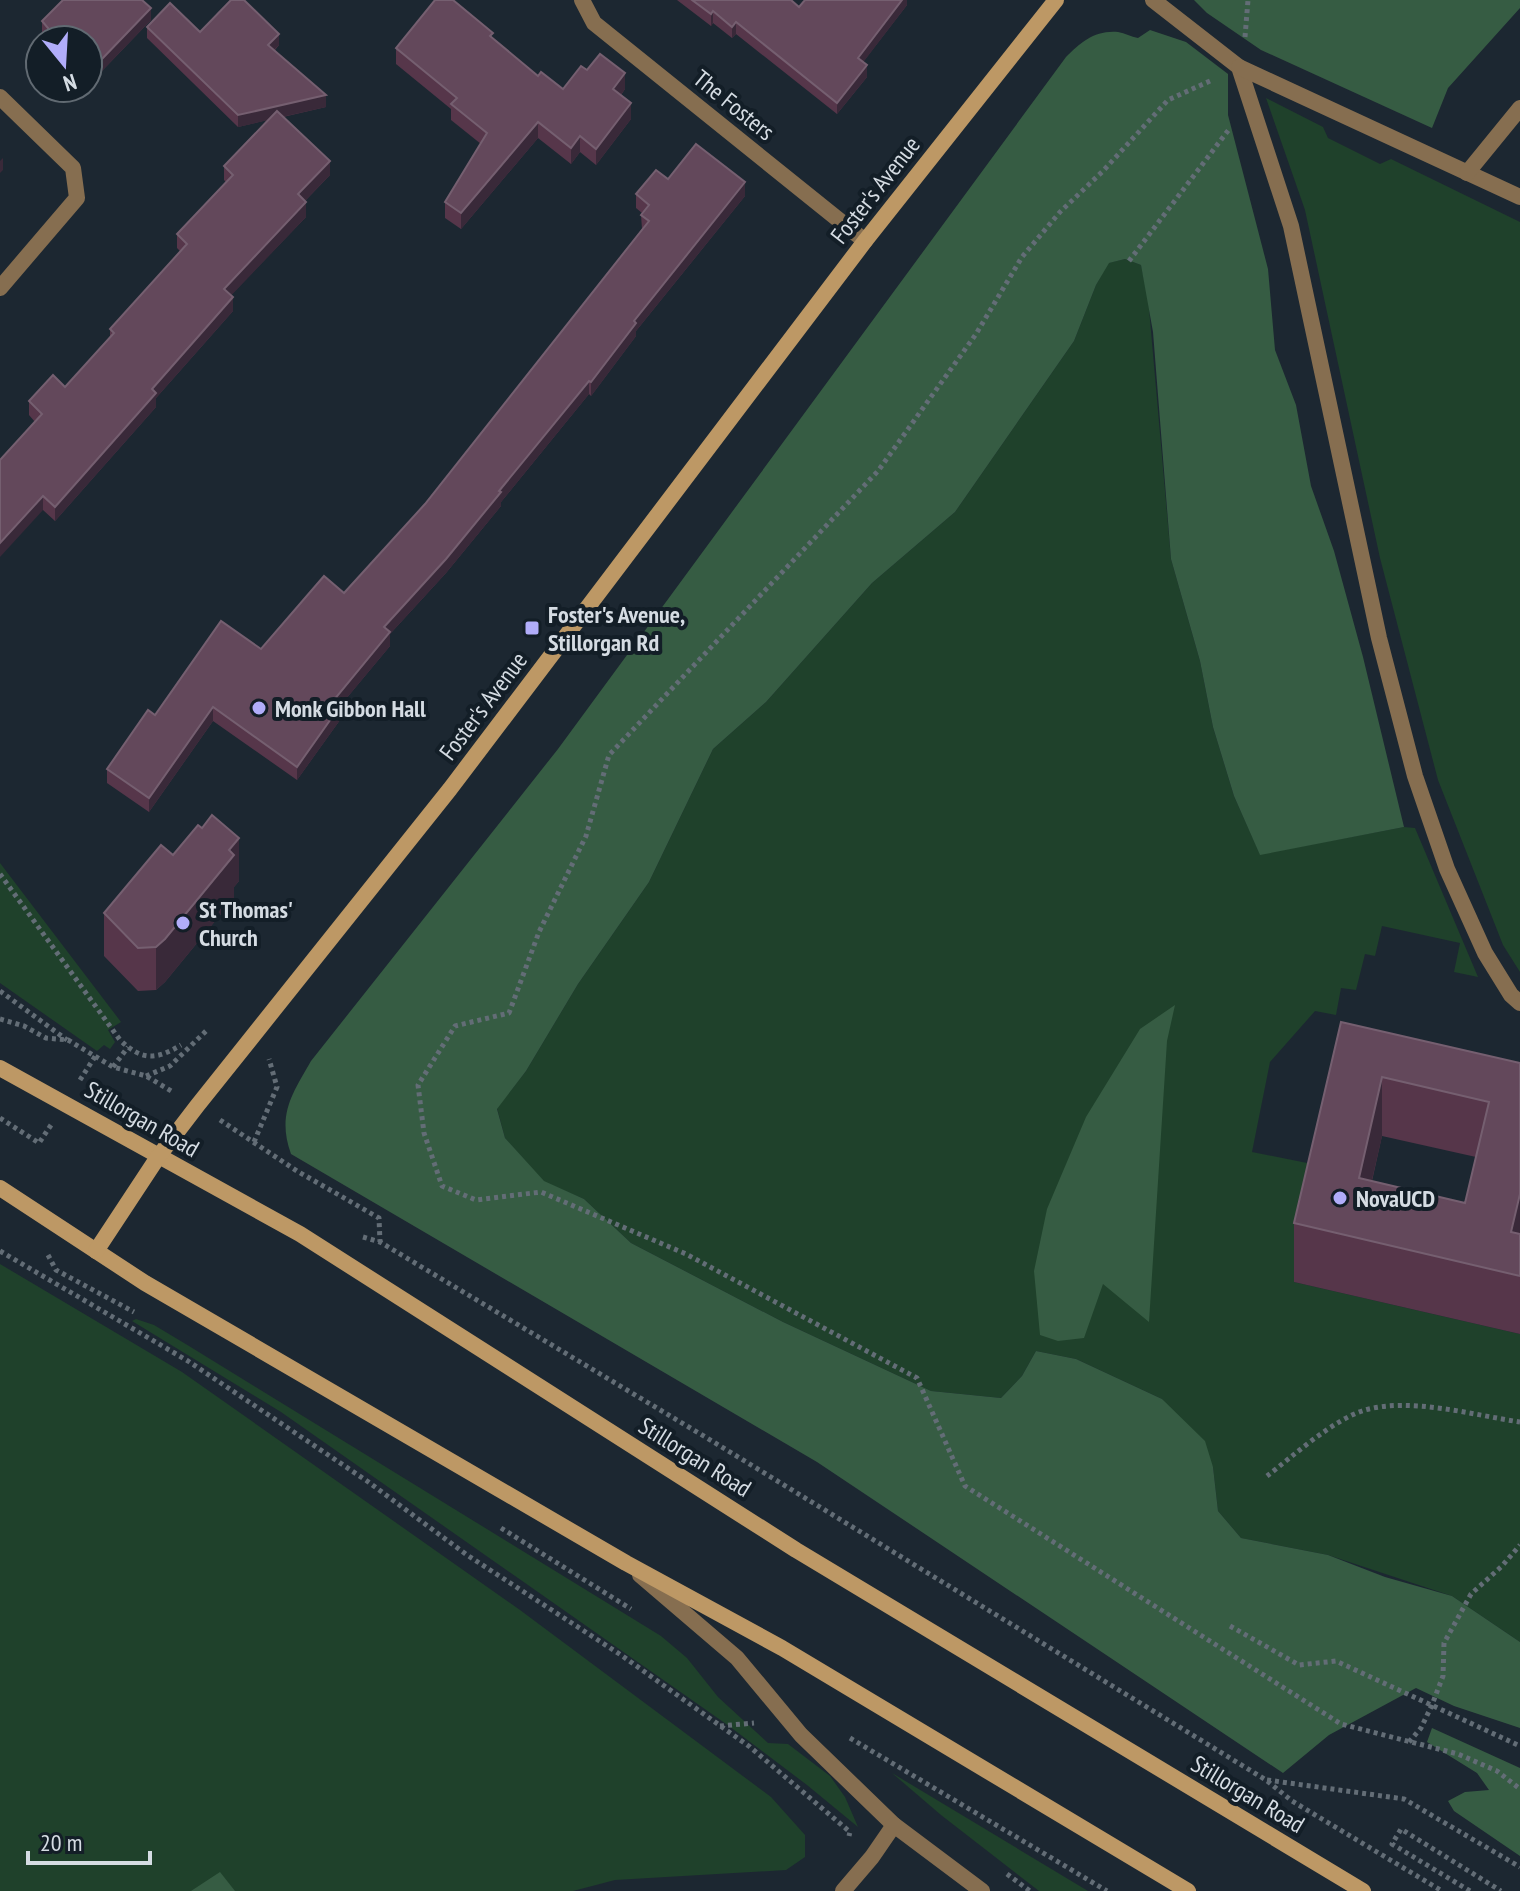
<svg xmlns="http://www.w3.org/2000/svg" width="1520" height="1891" font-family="'PT Sans Narrow',sans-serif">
	<rect width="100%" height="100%" fill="#1c2731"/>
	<g fill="#1f412b">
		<path d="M1266,98L1323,127L1328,138L1380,164L1391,159L1520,222V972L1503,945L1438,780L1380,558L1305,210Z"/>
		<path d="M1125,259L1141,265L1148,297L1171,559L1200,661L1213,727L1234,796L1260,854L1404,827L1415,828L1478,977L1454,972L1460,943L1382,926L1375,956L1365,954L1356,990L1341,988L1336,1015L1315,1011L1270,1062L1252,1152L1317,1165L1294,1282L1520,1334V1642L1452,1596L1328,1555L1241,1538L1218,1511L1213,1467L1162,1399L1076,1359L1036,1351L1022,1376L1001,1398L931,1391L783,1322L631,1243L584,1199L544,1182L505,1138L497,1108L526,1071L578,984L649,882L713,749L766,702L872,583L955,512L1074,341L1096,285L1108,263Z"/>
		<path d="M0,863L121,1022L108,1030L115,1042L110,1049L104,1045L97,1051L0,983Z"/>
		<path d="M0,1264L182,1372L520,1610L771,1797L805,1835V1857L786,1870L615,1880L573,1891H0Z"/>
		<path d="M136,1319L154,1325L189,1346L661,1636L687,1658L718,1697L768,1743L788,1744L830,1776L845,1797L858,1827L807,1785L729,1726L281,1412L132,1321Z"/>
		<path d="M892,1773L1088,1891H1039L941,1815Z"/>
	</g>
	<g fill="#365c43">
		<path d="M1194,0H1520V8L1448,88L1432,128L1261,50L1207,13Z"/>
		<path d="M1150,30L1186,42L1228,74V115L1268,269L1275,350L1296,405L1311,486L1334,551L1363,657L1404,827L1260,855L1234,796L1213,727L1200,661L1171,559L1153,332L1141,265L1125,259L1109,263L1096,285L1074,341L955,512L872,583L766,702L713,749L649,882L578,984L526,1071L497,1109L505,1138L544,1181L584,1199L631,1243L783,1322L931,1391L1001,1398L1022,1376L1036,1351L1076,1359L1162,1399L1205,1441L1213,1467L1218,1511L1241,1538L1328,1555L1385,1577L1452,1596L1520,1642V1728L1454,1706L1416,1688L1329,1735L1283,1773L817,1462L291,1154C277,1115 292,1094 311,1061L558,749L1066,57C1081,42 1095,30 1118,32C1125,33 1131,37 1138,38Z"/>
		<path d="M1175,1005L1167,1041L1149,1322L1103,1284L1084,1338L1058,1341L1040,1335L1034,1271L1047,1209L1086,1117L1140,1029Z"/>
		<path d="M1432,1728L1520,1768V1856L1454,1811L1448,1801L1465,1792L1489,1790L1477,1773L1427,1742Z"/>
		<path d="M220,1872L235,1891H191Z"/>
	</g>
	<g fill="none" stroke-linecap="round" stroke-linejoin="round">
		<g stroke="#636d76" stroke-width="5" stroke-dasharray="4 4" stroke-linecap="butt">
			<path d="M1245,37L1248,0"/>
			<path d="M1210,81L1168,100L1103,171L1060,212L1022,257L976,334L878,471L609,755L586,836L539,932L509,1013L455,1026L418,1085L424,1133L442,1186L476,1200L541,1192L686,1254L917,1378L965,1486L1341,1724L1458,1754L1497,1771L1520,1789"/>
			<path d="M1129,261L1230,128"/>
			<path d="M0,874L120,1040C142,1061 156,1060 181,1045"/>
			<path d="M0,991L67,1040"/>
			<path d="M0,1019L24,1026L46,1038L68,1040L113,1067L146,1076L173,1092"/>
			<path d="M113,1067L128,1047"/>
			<path d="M146,1076L170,1066L207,1030"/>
			<path d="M80,1080L96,1055"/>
			<path d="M0,1118L39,1143L51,1125"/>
			<path d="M220,1120L297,1171L379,1218L380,1242"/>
			<path d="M254,1142L277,1087L269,1059"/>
			<path d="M363,1237L380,1242L712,1441L1266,1780L1292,1801L1442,1891"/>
			<path d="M0,1251L188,1361L367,1481L467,1555L621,1655L750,1747L850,1832L849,1836"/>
			<path d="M48,1255L56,1270L134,1312"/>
			<path d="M1267,1476C1293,1456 1334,1419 1365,1410C1411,1397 1473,1415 1520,1422"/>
			<path d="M501,1528L631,1609"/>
			<path d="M1230,1626L1299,1665L1336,1661L1520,1746"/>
			<path d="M720,1726L754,1723"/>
			<path d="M850,1738L1107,1891"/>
			<path d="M1409,1742L1421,1728L1432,1705L1443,1676L1444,1643L1471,1594L1502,1566L1520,1545"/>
			<path d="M1267,1780L1404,1799L1520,1867"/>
			<path d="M1007,1874L1030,1891"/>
			<path d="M1470,1891L1392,1844L1401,1829L1501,1891"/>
		</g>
		<g stroke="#866e50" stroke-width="16">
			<path d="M1153,0L1239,67L1291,226L1379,638L1415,776L1447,869L1485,953L1511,995L1520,1003"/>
			<path d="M1239,67L1520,197"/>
			<path d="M1467,173L1520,108"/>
		</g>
		<g stroke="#866e50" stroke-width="16">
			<path d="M582,0L594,23L865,241"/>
			<path d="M0,97L73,168L77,198L0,288"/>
			<path d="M640,1575L737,1658L801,1735L894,1825L982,1891"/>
			<path d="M843,1891L872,1857L894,1825"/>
		</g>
		<g stroke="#bd9865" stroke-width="16">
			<path d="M0,1068L300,1234L796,1550L1363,1891"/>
			<path d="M0,1188L145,1283L626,1563L782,1648L1188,1891"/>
			<path d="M96,1251L158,1157L197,1106L450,789L865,241L1056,0"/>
		</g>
	</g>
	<g fill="#56364a" fill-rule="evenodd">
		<path d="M677,0H791L799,7L907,0V5L863,62L867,77L837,114L736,34L732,38L713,23L711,26Z"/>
		<path d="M151,20L100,73L88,61V40H48L42,33V21Z"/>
		<path d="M147,27L200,32L279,45L275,50L326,107L283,117L330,175L305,201L306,217L231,295L233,311L156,398V407L55,521L43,510L35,422L29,415V401L65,387L110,338V329L180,251L177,248V234L226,182L224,180V166L267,120L238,127L147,38Z"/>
		<path d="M493,38L538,76L563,89L587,70L625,89L621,95L631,119L596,165L580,152L571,164L538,138L461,229L445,218V202L481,144L451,120V109L396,64V48Z"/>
		<path d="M668,179L745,196L636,331V336L591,396L589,394L501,502V506L446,573L390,634V646L340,706V720L297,780L213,721L149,812L107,783V769L155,715L261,649L344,593L425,504L642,229L641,215L642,213L636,208V194Z"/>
		<path d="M173,855L239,881L234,887V898L165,982L156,990L138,991L104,956V913Z"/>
		<path d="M1341,1022L1520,1063V1334L1294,1282V1223ZM1382,1136L1476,1157L1465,1203L1372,1181Z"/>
	</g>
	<g fill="#392939">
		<path d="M902,0H907V5L858,69V58Z"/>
		<path d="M151,8V20L100,73V61Z"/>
		<path d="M713,11V23L711,26V14Z"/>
		<path d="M736,22V34L732,38V27Z"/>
		<path d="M279,34V45L268,56V45Z"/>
		<path d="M867,65V77L837,114V103Z"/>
		<path d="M625,73V89L613,105V89Z"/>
		<path d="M326,95V107L238,127V115Z"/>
		<path d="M631,103V119L596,165V149Z"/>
		<path d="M538,122V138L461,229V213Z"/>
		<path d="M580,136V152L571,164V148Z"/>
		<path d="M3,158V170L0,173V161Z"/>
		<path d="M330,161V175L298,208V194Z"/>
		<path d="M745,182V196L636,331V336L591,396V382L634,321Z"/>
		<path d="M306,202V217L224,303V289Z"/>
		<path d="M233,297V311L156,398V407L55,521V507L152,389Z"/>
		<path d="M589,381V394L501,502V506L446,573L390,634V646L340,706V720L297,780V767L333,701L384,627L499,491Z"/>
		<path d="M43,496V510L0,557V543Z"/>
		<path d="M213,707V721L149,812V798Z"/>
		<path d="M239,838V881L234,887V898L165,982L156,990V947Z"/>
		<path d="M1382,1077V1136L1359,1236V1178Z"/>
		<path d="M1520,1194V1253L1511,1232Z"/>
	</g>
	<g fill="#63485b" stroke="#755f70" stroke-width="2" fill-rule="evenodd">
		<path d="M63,0H142L151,8L100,61L88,50V40H58L42,21Z"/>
		<path d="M231,0H244L279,34L268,45L326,95L238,115L147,27L170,3L200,32Z"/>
		<path d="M435,0H453L493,33L490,36L538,76L541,72L563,89L581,66L587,70L600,54L625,73L613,89L631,103L596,149L580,136L571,148L538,122L461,213L445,202L487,133L451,104L457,98L396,48Z"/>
		<path d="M692,0H791L799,7L805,0H902L858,58L867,65L837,103L736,22L732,27L713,11L711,14Z"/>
		<path d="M277,111L330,161L298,194L306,202L224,289L233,297L152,389L156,393L55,507L43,496L0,543V460L42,414L29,401L53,375L65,387L114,333L110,329L187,244L177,234L233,175L224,166Z"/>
		<path d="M696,144L745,182L634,321L636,323L591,382L589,381L499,491L501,492L446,559L384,627L390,632L333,701L340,706L297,767L213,707L149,798L107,769L148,710L155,715L221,621L261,649L324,576L344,593L425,504L649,221L641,215L649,205L636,194L656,170L668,179Z"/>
		<path d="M212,815L239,838L229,850L234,855L165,939L156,947L138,948L104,913L161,845L173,855L198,825L202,828Z"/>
		<path d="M1341,1022L1520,1063V1194L1511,1232L1520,1234V1276L1294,1223ZM1382,1077L1489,1102L1465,1203L1359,1178Z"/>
	</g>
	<g fill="#b1adfa" stroke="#131e27" stroke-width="3">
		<rect x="524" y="620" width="16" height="16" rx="4"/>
		<circle cx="259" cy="708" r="8"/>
		<circle cx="183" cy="923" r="8"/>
		<circle cx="1340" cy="1198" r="8"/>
	</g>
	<g text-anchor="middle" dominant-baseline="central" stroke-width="8" stroke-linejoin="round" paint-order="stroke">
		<g font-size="24" fill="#d5dce3" stroke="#131e27">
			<text transform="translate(734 105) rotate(39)">The Fosters</text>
			<text transform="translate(875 190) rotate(-52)">Foster's Avenue</text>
			<text transform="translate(483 706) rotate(-53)">Foster's Avenue</text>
			<text transform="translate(142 1119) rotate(30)">Stillorgan Road</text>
			<text transform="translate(695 1457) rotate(32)">Stillorgan Road</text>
			<text transform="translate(1248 1794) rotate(31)">Stillorgan Road</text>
		</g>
		<g font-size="24" font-weight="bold" fill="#d5dce3" stroke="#131e27" text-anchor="start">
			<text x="548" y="614">Foster's Avenue,<tspan x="548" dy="28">Stillorgan Rd</tspan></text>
			<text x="275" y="708">Monk Gibbon Hall</text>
			<text x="199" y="909">St Thomas'<tspan x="199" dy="28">Church</tspan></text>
			<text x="1356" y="1198">NovaUCD</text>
		</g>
	</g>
	<g transform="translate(64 64) rotate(162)"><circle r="38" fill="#131e27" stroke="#616a72" stroke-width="2"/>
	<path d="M0-6L14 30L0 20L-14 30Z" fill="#b1adfa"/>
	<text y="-12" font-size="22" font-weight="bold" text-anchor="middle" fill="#d5dce3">N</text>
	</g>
	<path d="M28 1851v12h122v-12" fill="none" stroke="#d5dce3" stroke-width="4"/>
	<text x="40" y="1851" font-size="24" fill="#d5dce3" stroke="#131e27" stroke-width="6" paint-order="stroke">20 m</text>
</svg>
